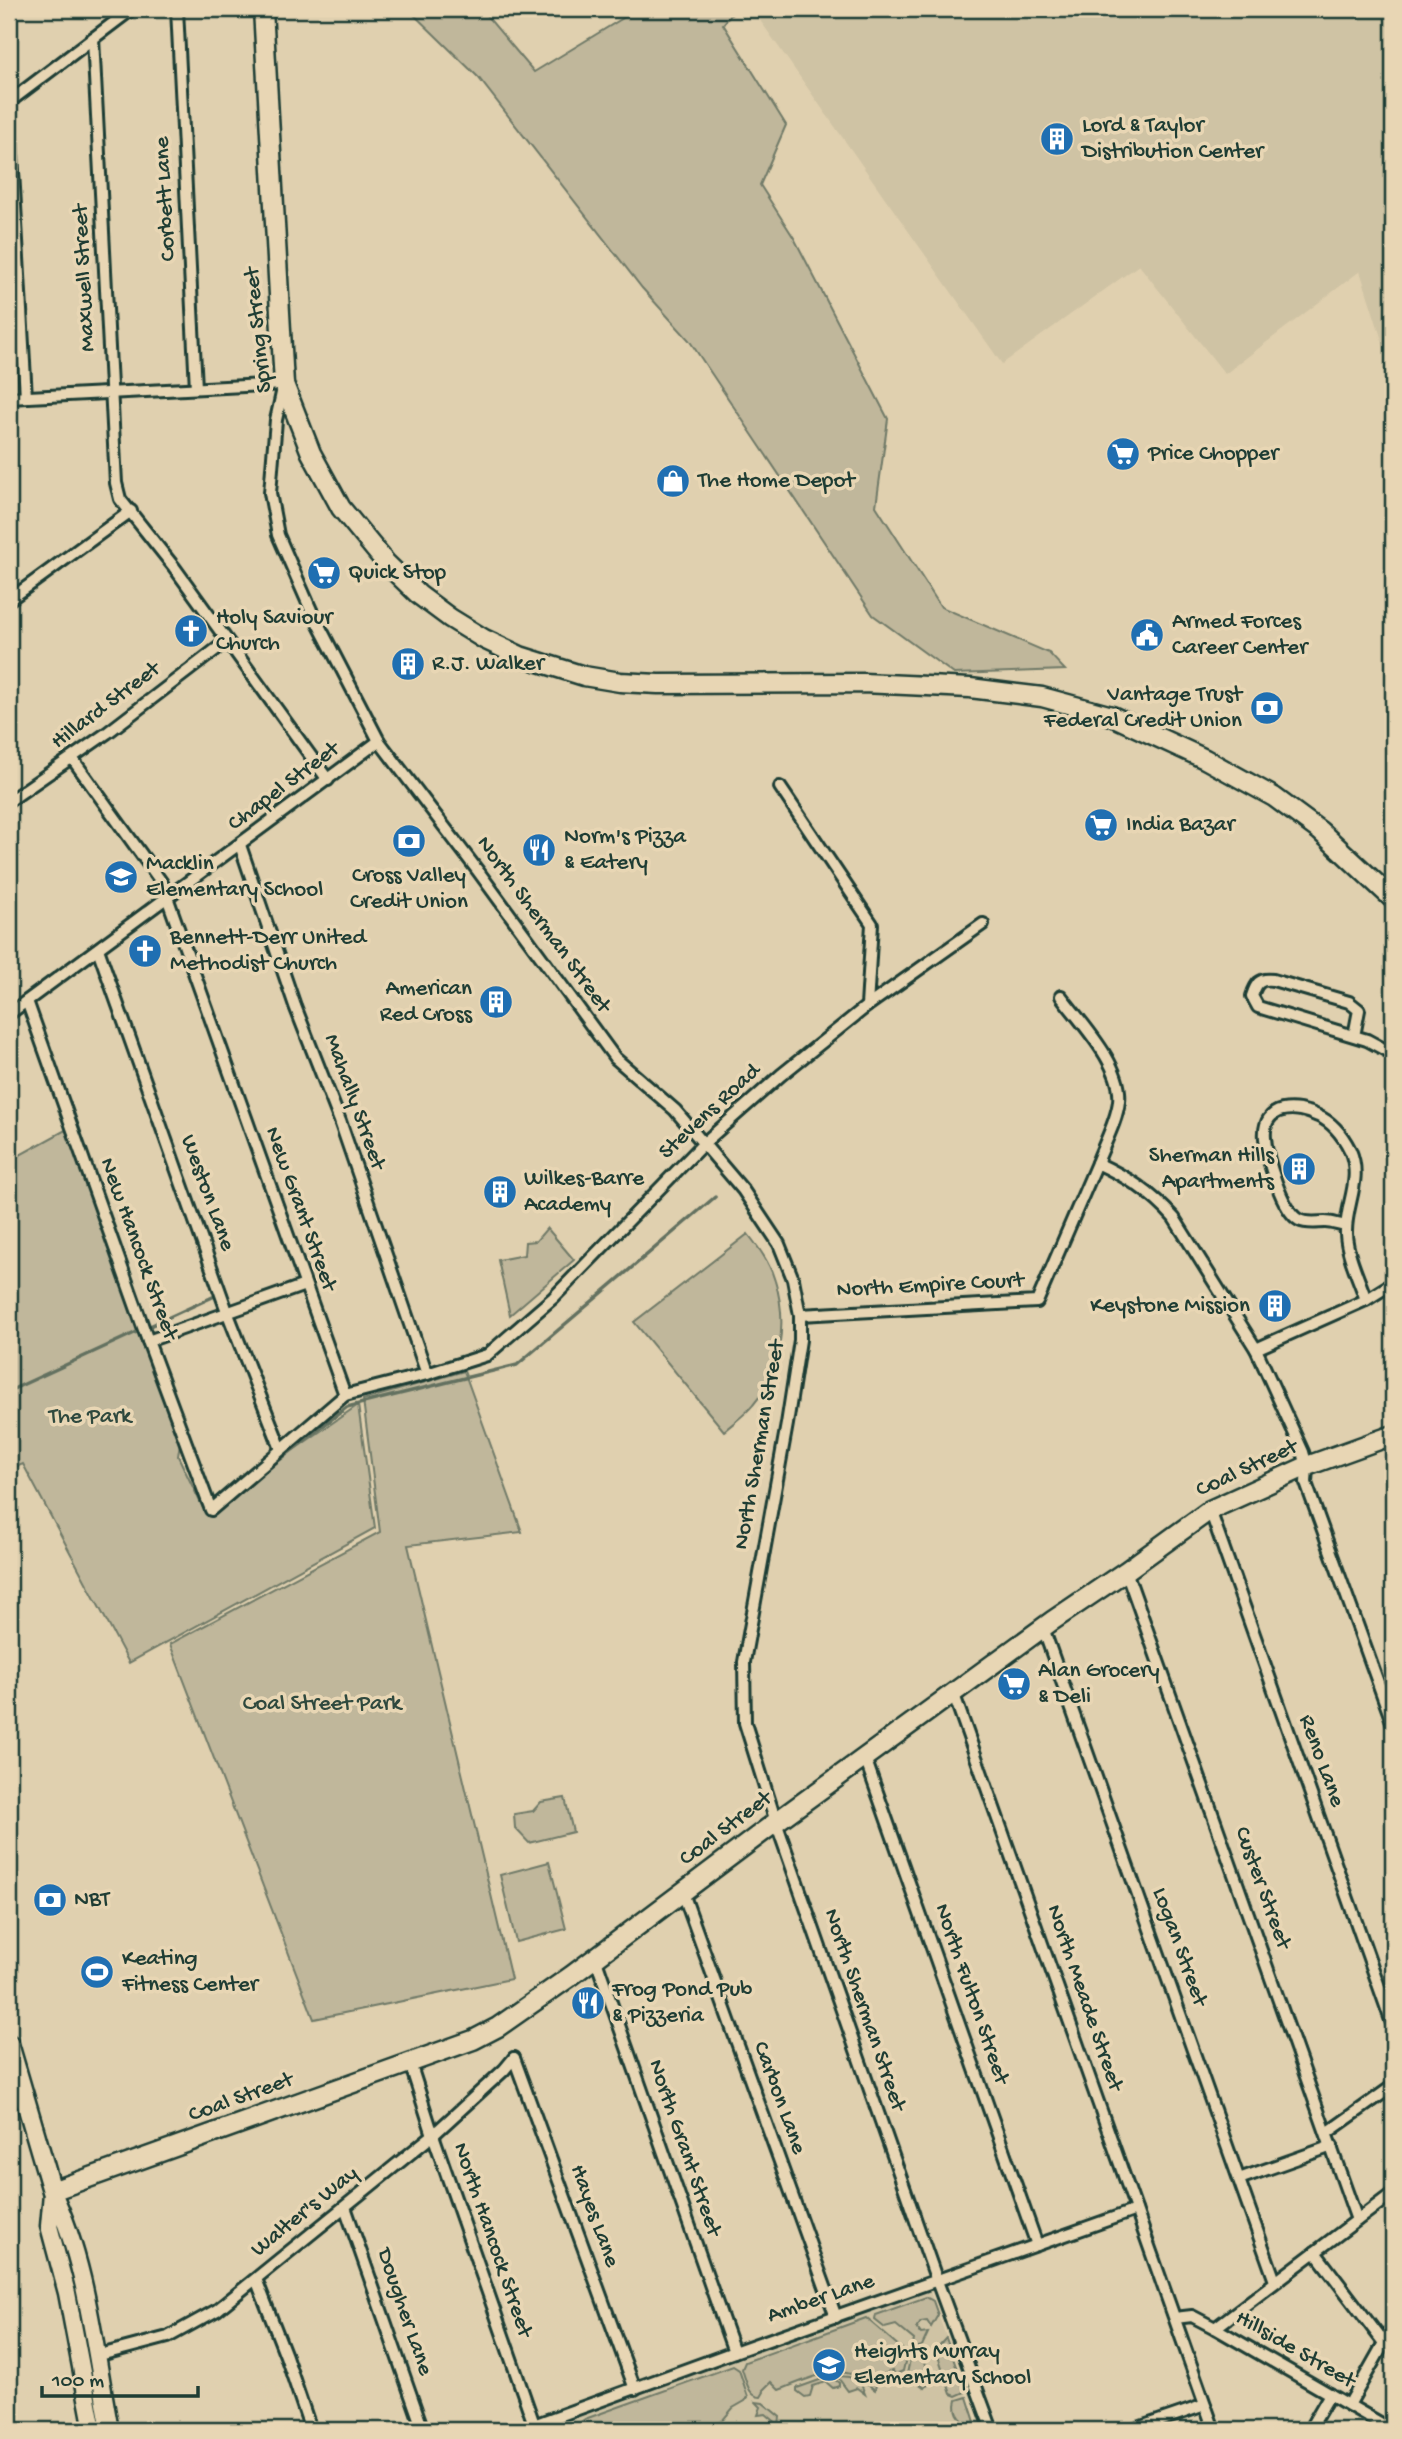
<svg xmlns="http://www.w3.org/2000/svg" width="1402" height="2439" font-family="'Gochi Hand',sans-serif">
	<rect width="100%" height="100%" fill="#e0d0af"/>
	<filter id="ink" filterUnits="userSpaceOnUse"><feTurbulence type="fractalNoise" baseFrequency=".0143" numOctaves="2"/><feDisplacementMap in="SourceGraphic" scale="14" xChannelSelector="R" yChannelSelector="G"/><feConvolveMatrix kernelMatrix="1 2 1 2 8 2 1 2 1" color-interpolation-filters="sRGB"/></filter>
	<g filter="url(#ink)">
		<g fill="#cfc3a4">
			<path d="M752,9H1393V375L1360,271L1225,374L1139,265L1002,364Z"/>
			<path d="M928,2286L979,2430H539L537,2424Z"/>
		</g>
		<g fill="#c0b79b" stroke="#707a68" stroke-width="2">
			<path d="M408,9H481L534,72L638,9H736L723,24L786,125L760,185L794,238L888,419L876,506L941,607L1049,653L1065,670L954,674L873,615L689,340L642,288L478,77Z"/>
			<path d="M71,1127L182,1430L178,1456L203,1508L222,1500L358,1405L375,1528L129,1663L23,1464L9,1470V1332L13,1329L9,1320V1170L18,1156Z"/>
			<path d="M547,1228L574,1260L510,1315L498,1260L524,1255L525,1242L536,1241Z"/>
			<path d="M748,1234C759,1248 770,1263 775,1281C788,1322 781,1372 753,1405C745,1415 733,1423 724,1431L634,1322Z"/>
			<path d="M464,1371L522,1532L408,1545L511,1979L314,2019L170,1644L380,1532L363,1400Z"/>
			<path d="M565,1798L573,1832L529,1843L515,1828L514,1814L533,1811L541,1802Z"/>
			<path d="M549,1862L566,1929L516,1942L500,1875Z"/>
			<path d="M926,2297L933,2301L938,2315L931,2327L927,2321L921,2322L917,2328L921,2334L928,2333L922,2346L912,2349L914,2340L896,2325L885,2328L875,2320L876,2315Z"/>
			<path d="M866,2318L907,2353L903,2371L896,2374L892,2371L877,2377L875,2390C870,2387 867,2382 862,2379C837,2362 804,2381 779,2390L771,2382L763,2390L764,2392L761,2397C748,2397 746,2380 742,2369L745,2362Z"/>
			<path d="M946,2338L965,2392L956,2396L951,2394L937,2353V2348Z"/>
			<path d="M911,2354L922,2356L930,2382L925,2388L907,2374Z"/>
			<path d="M733,2366L739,2370L748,2397L745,2401L733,2408L722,2421L697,2430H593L592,2428L583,2429L581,2422L585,2419Z"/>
			<path d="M831,2376L839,2383V2386L833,2388L826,2382L813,2386L810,2396L805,2397L797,2391V2388Z"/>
			<path d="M839,2376L849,2377L861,2384L865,2394L857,2388L848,2391L839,2379Z"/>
			<path d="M967,2397L976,2425C963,2425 953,2414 957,2400Z"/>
			<path d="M756,2402L763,2403L780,2417L779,2425L766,2414L758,2415L761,2407Z"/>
		</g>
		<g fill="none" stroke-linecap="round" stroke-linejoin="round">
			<g stroke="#637160" stroke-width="3.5">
				<path d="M9,1391L217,1295"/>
				<path d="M254,1394L278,1461L347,1407L517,1365L715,1197"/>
			</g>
			<g stroke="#1f3d34" stroke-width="16">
				<g id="minor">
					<path d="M177,9L196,388"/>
					<path d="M93,38L116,483L120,499L174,567L328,780"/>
					<path d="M9,101L26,397"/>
					<path d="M9,102L132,9"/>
					<path d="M9,398L284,384L276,420L270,493L278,535L311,610L379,741L478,871L615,1058L675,1110L743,1190L779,1244L793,1279L800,1315V1340L787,1424L744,1662L745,1723L776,1822L937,2281L992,2430"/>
					<path d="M9,600L131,511"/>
					<path d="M72,758L162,883L345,1395"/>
					<path d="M780,787L872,924L867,1006"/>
					<path d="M9,801L107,733L227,641"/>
					<path d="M240,845L295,1006L340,1121L427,1374"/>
					<path d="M98,949L228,1314L281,1449"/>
					<path d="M1061,996C1081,1023 1123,1066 1119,1101C1117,1121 1104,1144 1097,1163"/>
					<path d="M27,1001L148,1341L211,1510L345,1395L427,1374L487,1355L553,1298L704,1143L781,1075L867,1006L983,924"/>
					<path d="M9,1014L379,741"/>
					<path d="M1354,1036L1359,1010L1349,1002L1273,980C1259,978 1256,984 1252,996L1258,1007L1367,1040L1393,1054"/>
					<path d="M1346,1226C1339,1225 1332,1222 1325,1222C1317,1222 1307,1224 1299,1220C1282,1211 1266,1156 1265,1138C1262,1104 1296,1105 1318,1116C1332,1122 1343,1136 1350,1150C1363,1180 1345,1204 1346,1234C1347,1255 1359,1279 1366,1300"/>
					<path d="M800,1315L1037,1302L1097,1163C1127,1177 1151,1192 1174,1218L1256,1349L1303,1452L1307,1466L1306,1483L1393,1724"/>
					<path d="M148,1341L305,1285"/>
					<path d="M1256,1349L1366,1300L1393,1283"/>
					<path d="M1210,1510L1393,2026"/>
					<path d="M1126,1571L1357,2220"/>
					<path d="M1043,1628L1275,2281"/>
					<path d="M953,1692L1214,2430"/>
					<path d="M865,1758L1037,2245"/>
					<path d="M683,1893L836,2317"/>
					<path d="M595,1957L734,2352"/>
					<path d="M514,2058L635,2389"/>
					<path d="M410,2063L433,2135L536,2430"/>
					<path d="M1327,2133L1393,2086"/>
					<path d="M1239,2179L1332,2146"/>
					<path d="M345,2207L423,2430"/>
					<path d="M1315,2252L1384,2343"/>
					<path d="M256,2279L286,2356L311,2430"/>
					<path d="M1175,2318L1192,2316L1215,2328L1392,2430"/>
					<path d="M1215,2328L1393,2193"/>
					<path d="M96,2356L168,2337L217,2310L433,2135L504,2070L514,2058"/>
					<path d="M1349,2405L1393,2327"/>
					<path d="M520,2430L734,2352L1136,2210"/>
					<path d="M1132,2430L1205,2405"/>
					<path d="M1309,2430L1330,2394"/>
				</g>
			</g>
			<g stroke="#1f3d34" stroke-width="21">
				<g id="secondary">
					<path d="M52,2191C87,2262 95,2352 110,2430"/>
					<path d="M52,2193L49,2226L67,2293L93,2430"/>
				</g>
			</g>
			<g stroke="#1f3d34" stroke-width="23">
				<g id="primary">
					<path d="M263,9L284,384L311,453L341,508L386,563L419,595L450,618L484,639L520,656L584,676L620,682L658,684L863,683L970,688L1042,697L1112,716L1205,759L1274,797L1320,831L1393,899"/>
					<path d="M9,2044L52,2191L473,2040L498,2027L571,1976L776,1822L1052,1621L1126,1571L1210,1510L1307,1466L1393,1435"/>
				</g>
			</g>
			<use href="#minor" stroke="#e8d6b4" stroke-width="10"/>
			<use href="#secondary" stroke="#e8d6b4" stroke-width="16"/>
			<use href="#primary" stroke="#e8d6b4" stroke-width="18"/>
		</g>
	</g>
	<defs>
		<g id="building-disc" transform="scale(1.75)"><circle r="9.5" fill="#1f6fb2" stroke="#e8d6b4"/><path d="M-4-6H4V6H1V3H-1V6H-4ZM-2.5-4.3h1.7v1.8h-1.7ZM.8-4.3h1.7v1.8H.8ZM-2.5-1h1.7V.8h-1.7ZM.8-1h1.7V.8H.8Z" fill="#fff"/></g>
		<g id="supermarket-disc" transform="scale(1.75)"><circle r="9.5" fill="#1f6fb2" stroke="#e8d6b4"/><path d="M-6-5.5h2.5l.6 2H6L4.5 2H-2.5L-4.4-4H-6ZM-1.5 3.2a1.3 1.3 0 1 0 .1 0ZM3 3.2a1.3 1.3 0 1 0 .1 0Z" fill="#fff"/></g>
		<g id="shop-disc" transform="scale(1.75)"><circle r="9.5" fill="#1f6fb2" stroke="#e8d6b4"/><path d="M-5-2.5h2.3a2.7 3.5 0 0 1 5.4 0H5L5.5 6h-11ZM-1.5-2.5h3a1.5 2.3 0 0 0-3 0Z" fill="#fff"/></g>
		<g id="church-disc" transform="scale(1.75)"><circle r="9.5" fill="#1f6fb2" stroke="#e8d6b4"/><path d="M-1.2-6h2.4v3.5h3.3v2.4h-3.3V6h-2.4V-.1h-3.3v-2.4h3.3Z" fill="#fff"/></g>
		<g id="civic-disc" transform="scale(1.75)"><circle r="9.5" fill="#1f6fb2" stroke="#e8d6b4"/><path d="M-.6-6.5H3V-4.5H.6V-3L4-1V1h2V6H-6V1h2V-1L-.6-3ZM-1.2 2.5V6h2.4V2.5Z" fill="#fff"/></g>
		<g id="bank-disc" transform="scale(1.75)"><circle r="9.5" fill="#1f6fb2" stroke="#e8d6b4"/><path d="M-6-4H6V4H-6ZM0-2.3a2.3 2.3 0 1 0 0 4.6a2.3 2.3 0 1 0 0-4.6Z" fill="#fff"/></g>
		<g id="restaurant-disc" transform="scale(1.75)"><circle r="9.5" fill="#1f6fb2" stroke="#e8d6b4"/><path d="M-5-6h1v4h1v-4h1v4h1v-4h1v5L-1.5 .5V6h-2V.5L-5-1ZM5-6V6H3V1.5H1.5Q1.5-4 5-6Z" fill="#fff"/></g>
		<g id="school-disc" transform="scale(1.75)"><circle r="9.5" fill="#1f6fb2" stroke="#e8d6b4"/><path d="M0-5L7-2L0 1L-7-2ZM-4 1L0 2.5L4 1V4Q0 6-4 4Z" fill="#fff"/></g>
		<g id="stadium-disc" transform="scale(1.75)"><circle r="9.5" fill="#1f6fb2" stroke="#e8d6b4"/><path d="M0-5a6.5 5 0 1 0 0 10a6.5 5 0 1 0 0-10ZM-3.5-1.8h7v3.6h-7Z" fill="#fff"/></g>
	</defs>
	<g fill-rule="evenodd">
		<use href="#building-disc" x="1057" y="139"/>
		<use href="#supermarket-disc" x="1123" y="454"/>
		<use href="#shop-disc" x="673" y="481"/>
		<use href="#supermarket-disc" x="324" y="573"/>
		<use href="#church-disc" x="191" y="631"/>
		<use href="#civic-disc" x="1147" y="635"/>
		<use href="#building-disc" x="408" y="664"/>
		<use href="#bank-disc" x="1267" y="708"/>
		<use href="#supermarket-disc" x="1101" y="825"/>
		<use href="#bank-disc" x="409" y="841"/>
		<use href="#restaurant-disc" x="539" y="850"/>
		<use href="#school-disc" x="121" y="877"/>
		<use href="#church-disc" x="145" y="951"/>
		<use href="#building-disc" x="496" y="1002"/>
		<use href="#building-disc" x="1299" y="1169"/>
		<use href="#building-disc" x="500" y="1192"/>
		<use href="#building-disc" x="1275" y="1306"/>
		<use href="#supermarket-disc" x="1014" y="1684"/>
		<use href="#bank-disc" x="50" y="1900"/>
		<use href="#stadium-disc" x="97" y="1972"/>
		<use href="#restaurant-disc" x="588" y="2003"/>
		<use href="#school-disc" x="829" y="2365"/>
	</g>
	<g text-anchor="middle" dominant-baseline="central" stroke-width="7" stroke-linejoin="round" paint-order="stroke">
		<g font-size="23" fill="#1f3d34" stroke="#e8d6b4" text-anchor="start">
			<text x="1082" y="126">Lord &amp; Taylor<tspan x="1082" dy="26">Distribution Center</tspan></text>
			<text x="1148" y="454">Price Chopper</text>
			<text x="698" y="481">The Home Depot</text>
			<text x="348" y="573">Quick Stop</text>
			<text x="216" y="618">Holy Saviour<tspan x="216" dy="26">Church</tspan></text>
			<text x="1172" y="622">Armed Forces<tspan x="1172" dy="26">Career Center</tspan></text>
			<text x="432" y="664">R.J. Walker</text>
			<text x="1242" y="695" text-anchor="end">Vantage Trust<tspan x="1242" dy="26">Federal Credit Union</tspan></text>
			<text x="1126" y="825">India Bazar</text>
			<text x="564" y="837">Norm's Pizza<tspan x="564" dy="26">&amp; Eatery</tspan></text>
			<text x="146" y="864">Macklin<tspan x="146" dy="26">Elementary School</tspan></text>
			<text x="409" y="876" text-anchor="middle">Cross Valley<tspan x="409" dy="26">Credit Union</tspan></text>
			<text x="170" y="938">Bennett-Derr United<tspan x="170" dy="26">Methodist Church</tspan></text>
			<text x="472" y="989" text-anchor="end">American<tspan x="472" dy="26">Red Cross</tspan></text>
			<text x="1274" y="1156" text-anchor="end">Sherman Hills<tspan x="1274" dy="26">Apartments</tspan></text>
			<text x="524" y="1179">Wilkes-Barre<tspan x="524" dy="26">Academy</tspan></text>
			<text x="1250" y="1306" text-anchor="end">Keystone Mission</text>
			<text x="1038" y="1671">Alan Grocery<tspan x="1038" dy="26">&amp; Deli</tspan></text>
			<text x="74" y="1900">NBT</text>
			<text x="122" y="1959">Keating<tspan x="122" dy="26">Fitness Center</tspan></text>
			<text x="612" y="1990">Frog Pond Pub<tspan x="612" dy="26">&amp; Pizzeria</tspan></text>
			<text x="854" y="2352">Heights Murray<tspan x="854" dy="26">Elementary School</tspan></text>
		</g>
		<g font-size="23" fill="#1f3d34" stroke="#e8d6b4">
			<text transform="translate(166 199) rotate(-93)">Corbett Lane</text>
			<text transform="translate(85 278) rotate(-93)">Maxwell Street</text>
			<text transform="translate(259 330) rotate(-96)">Spring Street</text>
			<text transform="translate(106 706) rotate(-37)">Hillard Street</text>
			<text transform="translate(284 787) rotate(-37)">Chapel Street</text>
			<text transform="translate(543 925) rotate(54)">North Sherman Street</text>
			<text transform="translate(354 1102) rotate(70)">Mahally Street</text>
			<text transform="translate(710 1112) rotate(-43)">Stevens Road</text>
			<text transform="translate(207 1193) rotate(70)">Weston Lane</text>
			<text transform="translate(300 1209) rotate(70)">New Grant Street</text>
			<text transform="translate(138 1249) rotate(70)">New Hancock Street</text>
			<text transform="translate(930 1286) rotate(-3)">North Empire Court</text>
			<text transform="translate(760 1445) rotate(-80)">North Sherman Street</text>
			<text transform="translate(1247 1469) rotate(-25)">Coal Street</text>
			<text transform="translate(1321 1761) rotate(70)">Reno Lane</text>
			<text transform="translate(726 1829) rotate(-37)">Coal Street</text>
			<text transform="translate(1262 1888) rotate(70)">Custer Street</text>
			<text transform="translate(1179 1947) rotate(70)">Logan Street</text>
			<text transform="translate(971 1994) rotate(71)">North Fulton Street</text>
			<text transform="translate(1084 1998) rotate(71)">North Meade Street</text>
			<text transform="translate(864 2010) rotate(71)">North Sherman Street</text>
			<text transform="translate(241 2098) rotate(-20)">Coal Street</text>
			<text transform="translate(779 2098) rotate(70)">Carbon Lane</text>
			<text transform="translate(684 2148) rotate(71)">North Grant Street</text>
			<text transform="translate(305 2212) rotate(-39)">Walter's Way</text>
			<text transform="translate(594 2216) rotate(70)">Hayes Lane</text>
			<text transform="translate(492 2240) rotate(71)">North Hancock Street</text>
			<text transform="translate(821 2299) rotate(-19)">Amber Lane</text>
			<text transform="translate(404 2312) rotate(71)">Dougher Lane</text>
			<text transform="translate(1295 2350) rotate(30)">Hillside Street</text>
		</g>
		<g font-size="23" fill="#2f493e" stroke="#e8d6b4">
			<text x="90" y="1417">The Park</text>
			<text x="322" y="1704">Coal Street Park</text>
		</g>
	</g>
	<rect width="1402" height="2439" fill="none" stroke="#e8d6b4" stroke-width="35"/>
	<rect x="18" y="18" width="1367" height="2404" fill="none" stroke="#1f3d34" stroke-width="2.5" filter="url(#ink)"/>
	<path d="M42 2386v10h156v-10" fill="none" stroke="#1f3d34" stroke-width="3.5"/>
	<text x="52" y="2386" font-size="21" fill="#1f3d34" stroke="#e8d6b4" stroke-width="5" paint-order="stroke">100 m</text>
</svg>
